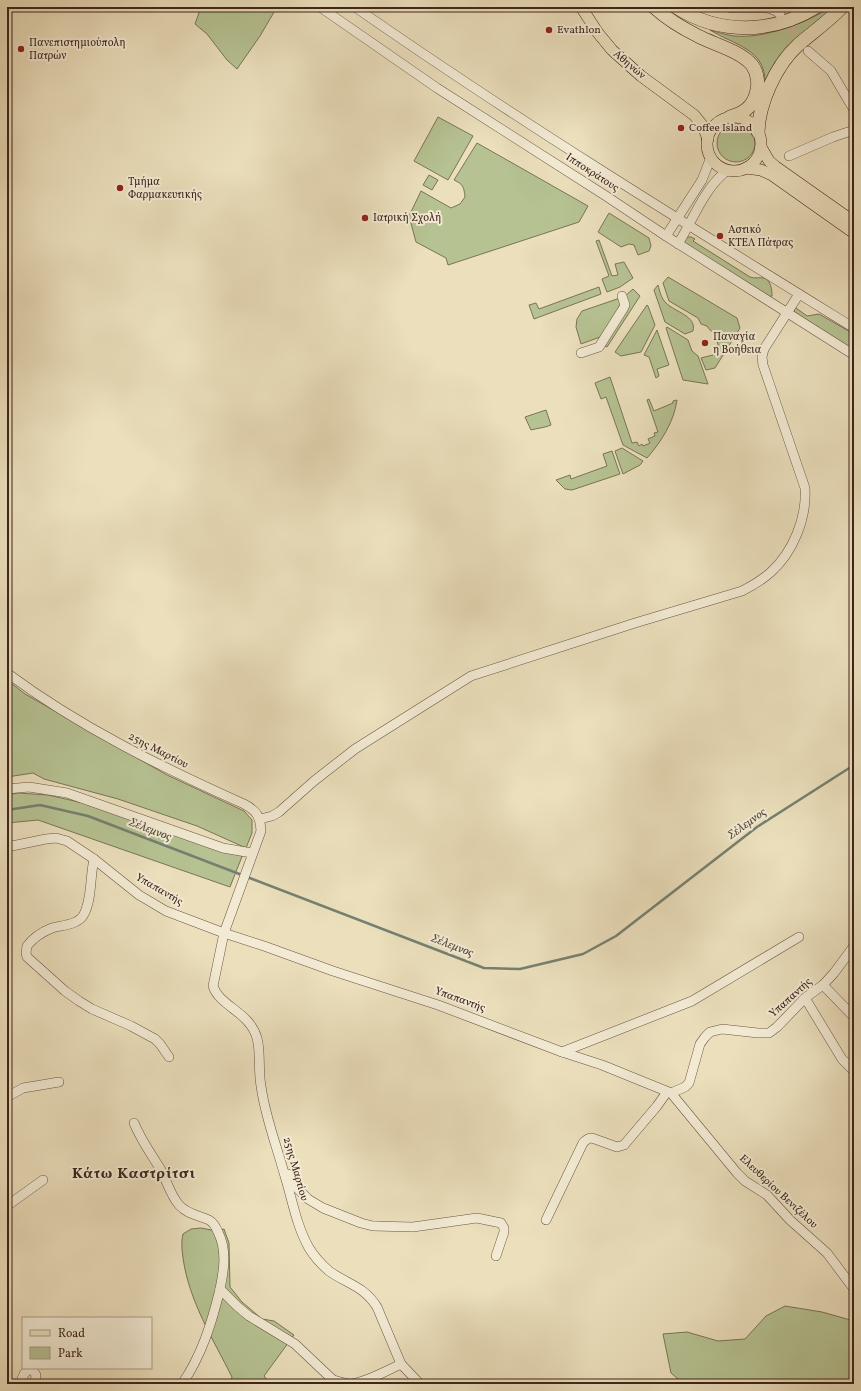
<svg xmlns="http://www.w3.org/2000/svg" width="861" height="1391" font-family="Vollkorn,serif">
	<rect width="100%" height="100%" fill="#ebdfbc"/>
	<filter id="stains"><feTurbulence type="fractalNoise" baseFrequency=".005" numOctaves="4"/><feColorMatrix values="0 0 0 0 .2 0 0 0 0 .09 0 0 0 0 .02 0 0 0 .5 -.17"/></filter>
	<radialGradient id="worn" r=".72"><stop offset=".6" stop-color="#630" stop-opacity="0"/><stop offset="1" stop-color="#630" stop-opacity=".3"/></radialGradient>
	<g fill="#b6c292" stroke="#7a7456">
		<path d="M201,7H277L260,36L237,69L227,60L207,34L195,24Z"/>
		<path d="M831,7H835L789,46L775,62L765,83C766,49 734,45 710,30C717,32 726,35 734,36C763,39 807,23 831,7Z"/>
		<path d="M438,117L473,136L448,180L414,161Z"/>
		<circle cx="736" cy="143" r="19"/>
		<path d="M477,143L588,206L579,222L448,265L446,258L416,242L409,216L421,191L451,208L460,204L465,197C464,187 463,184 454,180Z"/>
		<path d="M429,175L438,180L432,190L423,185Z"/>
		<path d="M609,213L649,238L651,246L649,251L638,255L634,245L629,244L621,247L598,232Z"/>
		<path d="M687,237H691L695,239L693,241L750,277C755,279 759,277 764,278C771,280 772,290 772,296L768,297L685,244L684,242Z"/>
		<path d="M599,240L612,276L618,275L615,264L624,262L633,278L620,287L607,292L602,279L609,276L596,241Z"/>
		<path d="M668,277L737,318L740,328L715,368L706,370L701,358L713,355L718,345C717,341 716,336 713,333C711,330 709,330 707,326L701,324L698,318L669,301L663,283Z"/>
		<path d="M658,285C660,292 661,298 666,303C675,312 697,316 693,331L685,334L665,322L654,290Z"/>
		<path d="M599,287L601,294L534,319L529,305L536,303L539,309Z"/>
		<path d="M633,289L640,296L607,347L605,346L625,296Z"/>
		<path d="M620,298L621,303L603,336L581,344L576,327L577,319L582,311Z"/>
		<path d="M647,305L648,306L655,325L641,352L621,356L615,352Z"/>
		<path d="M796,308L807,316L819,314L854,334V350L794,312V309Z"/>
		<path d="M667,327L688,340L692,351L698,356L708,384L683,380L666,328Z"/>
		<path d="M657,330L669,365L657,369L659,376L656,378L649,357L644,355Z"/>
		<path d="M610,377L632,443L637,442L639,446L642,444L643,446L650,443L648,439L655,436L654,433L658,432L647,400L649,399L654,411L673,403V401L677,400C674,422 661,442 647,458L623,445L606,397L601,399L595,383Z"/>
		<path d="M546,410L551,425C544,428 538,428 531,430L525,417Z"/>
		<path d="M622,448L643,461L640,465L623,474L615,451Z"/>
		<path d="M612,451L620,474L572,490L565,489L556,480L570,475L571,479L607,466L603,454Z"/>
		<path d="M7,680L25,694L167,775L244,811L252,820V833L246,848L197,826L118,799L44,779L33,773L7,777Z"/>
		<path d="M18,793L48,795L96,806L243,854L230,887L38,820L7,823V795Z"/>
		<path d="M201,1228L216,1231L224,1229L229,1243L230,1287L242,1302L262,1319L274,1321L294,1335L264,1376L270,1383L301,1384H230L232,1377C213,1339 189,1301 183,1258C182,1250 181,1243 183,1234L191,1229Z"/>
		<path d="M785,1306L822,1312L854,1321V1384H684L671,1373L663,1334L687,1332L718,1341L745,1339L766,1316Z"/>
	</g>
	<g fill="none" stroke-linecap="round" stroke-linejoin="round">
		<g stroke="#758071" stroke-width="2.5">
			<path d="M7,810L40,805L88,816L242,875"/>
			<path d="M247,877L484,968L520,969L583,954L616,936L757,827L854,765"/>
		</g>
		<path stroke="#c9ba9c" stroke-width="9" stroke-dasharray="9 4.5" stroke-linecap="butt" d="M782,17L805,47"/>
		<g stroke="#6a5443" stroke-width="10">
			<g id="minor">
				<path d="M320,7L437,88L606,196L666,236L854,355"/>
				<path d="M355,7C517,120 686,224 854,328"/>
				<path d="M728,7C746,11 766,2 780,14"/>
				<path d="M808,51L831,71L854,110"/>
				<path d="M789,156L833,137L854,130"/>
				<path d="M666,236L702,180L711,157"/>
				<path d="M678,244C693,220 705,186 728,170"/>
				<path d="M581,353L599,347L623,309L625,305L622,296"/>
				<path d="M7,673C80,727 161,767 244,804C257,811 260,816 261,831L224,933L213,986C219,1006 250,1012 257,1038C261,1053 258,1070 261,1086C265,1116 276,1144 284,1173C292,1198 296,1225 309,1248C314,1256 322,1265 329,1271C347,1284 364,1286 377,1307L401,1364L420,1384"/>
				<path d="M7,789L29,787L67,793L223,848L252,853"/>
				<path d="M260,819L272,816L279,812L314,781L355,749L471,676L635,623L742,591C752,586 762,580 771,572C793,552 807,518 805,488L763,365L762,357L764,349L799,294"/>
				<path d="M7,847L46,839L56,838L67,841L94,859L139,895L166,911L224,933L264,946L333,971L438,1005L562,1052L602,1065L671,1093L685,1087L689,1083L700,1044L705,1037L710,1032L722,1029L758,1033H769L777,1027L805,998L823,985L834,973L854,946"/>
				<path d="M94,859C90,876 92,899 84,914C79,925 62,925 52,928C42,932 33,938 27,946L26,953L27,957L65,991L79,1001L92,1009L131,1026L155,1039L160,1044L169,1057"/>
				<path d="M823,985L854,1017"/>
				<path d="M805,998L842,1059L854,1071"/>
				<path d="M562,1052L692,1001L799,937"/>
				<path d="M671,1093L737,1173L745,1181L767,1195L790,1220L827,1253L854,1289"/>
				<path d="M7,1097L23,1088L59,1082"/>
				<path d="M134,1123C141,1140 151,1154 161,1170C167,1182 171,1196 179,1205C187,1214 198,1215 209,1220C214,1223 216,1227 218,1232C227,1250 224,1270 220,1289L237,1306L249,1316L295,1344L333,1380C338,1381 343,1383 349,1384C363,1384 388,1370 401,1364"/>
				<path d="M285,1174H288L292,1179L296,1187L308,1199L323,1208L361,1223L373,1226L413,1227L477,1218L501,1223L504,1228V1232L496,1256"/>
				<path d="M7,1205L11,1203L43,1180"/>
				<path d="M546,1220L583,1143C586,1140 587,1138 592,1138L617,1147L624,1145L657,1106L667,1092"/>
				<path d="M20,1384L24,1374L29,1369H32L36,1375L35,1384"/>
				<path d="M182,1384C202,1355 212,1322 220,1289"/>
			</g>
		</g>
		<g stroke="#3f251b" stroke-width="12">
			<g id="major">
				<path d="M581,7L598,33L612,50L641,76L694,115L703,126L708,139"/>
				<circle cx="734" cy="144" r="27"/>
				<path d="M761,147L769,161L776,167L854,222"/>
				<path d="M746,168L761,170L772,175L854,233"/>
			</g>
		</g>
		<g stroke="#3f251b" stroke-width="14">
			<g id="highway">
				<path d="M654,7C667,19 682,28 698,36C713,44 741,51 752,65C758,73 759,85 756,94C752,108 743,113 730,117"/>
				<path d="M676,7C719,35 773,34 816,7"/>
				<path d="M758,132C759,103 776,65 798,45C813,32 829,21 842,7"/>
			</g>
		</g>
		<use href="#minor" stroke="#f2ead3" stroke-width="9"/>
		<use href="#major" stroke="#ebdfbc" stroke-width="11"/>
		<use href="#highway" stroke="#ebdfbc" stroke-width="13"/>
	</g>
	<g fill="#8f2418" stroke="#f2ead3" stroke-width="1.5">
		<circle cx="549" cy="30" r="4"/>
		<circle cx="21" cy="49" r="4"/>
		<circle cx="681" cy="128" r="4"/>
		<circle cx="120" cy="188" r="4"/>
		<circle cx="365" cy="218" r="4"/>
		<circle cx="720" cy="236" r="4"/>
		<circle cx="705" cy="343" r="4"/>
	</g>
	<g text-anchor="middle" dominant-baseline="central" stroke-width="4" stroke-linejoin="round" paint-order="stroke">
		<g font-size="11" fill="#3f251b" stroke="#f2ead3" text-anchor="start">
			<text x="557" y="30">Evathlon</text>
			<text x="29" y="43">Πανεπιστημιούπολη<tspan x="29" dy="13">Πατρών</tspan></text>
			<text x="689" y="128">Coffee Island</text>
			<text x="128" y="182">Τμήμα<tspan x="128" dy="13">Φαρμακευτικής</tspan></text>
			<text x="373" y="218">Ιατρική Σχολή</text>
			<text x="728" y="230">Αστικό<tspan x="728" dy="13">ΚΤΕΛ Πάτρας</tspan></text>
			<text x="713" y="337">Παναγία<tspan x="713" dy="13">η Βοήθεια</tspan></text>
		</g>
		<g font-size="11" fill="#3f251b" stroke="#f2ead3">
			<text transform="translate(629 65) rotate(40)">Αθηνών</text>
			<text transform="translate(592 173) rotate(33)">Ιπποκράτους</text>
			<text transform="translate(158 751) rotate(27)">25ης Μαρτίου</text>
			<text transform="translate(159 890) rotate(30)">Υπαπαντής</text>
			<text transform="translate(791 998) rotate(-42)">Υπαπαντής</text>
			<text transform="translate(460 1000) rotate(20)">Υπαπαντής</text>
			<text transform="translate(295 1169) rotate(74)">25ης Μαρτίου</text>
			<text transform="translate(778 1192) rotate(43)">Ελευθερίου Βενιζέλου</text>
		</g>
		<g font-size="12" font-style="italic" fill="#564b3f" stroke="#f2ead3">
			<text transform="translate(747 824) rotate(-36)">Σέλεμνος</text>
			<text transform="translate(150 830) rotate(21)">Σέλεμνος</text>
			<text transform="translate(452 946) rotate(21)">Σέλεμνος</text>
		</g>
		<g font-size="15" font-weight="bold" letter-spacing="1" fill="#3f251b" stroke="#f2ead3">
			<text x="134" y="1174">Κάτω Καστρίτσι</text>
		</g>
	</g>
	<rect width="861" height="1391" fill="none" stroke="#ebdfbc" stroke-width="24"/>
	<rect x="8" y="8" width="845" height="1375" fill="none" stroke="#3f251b" stroke-width="2"/>
	<rect x="12" y="12" width="837" height="1367" fill="none" stroke="#3f251b"/>
	<rect x="22" y="1317" width="130" height="52" fill="#f2ead3" stroke="#aa9b89"/>
	<rect x="30" y="1330" width="20" height="6" fill="#ebdfbc" stroke="#aa9b89"/>
	<text x="58" y="1337" font-size="12" fill="#3f251b">Road</text>
	<rect x="30" y="1347" width="20" height="12" fill="#b6c292" stroke="#aa9b89"/>
	<text x="58" y="1357" font-size="12" fill="#3f251b">Park</text>
	<rect width="100%" height="100%" filter="url(#stains)"/>
	<rect width="100%" height="100%" fill="url(#worn)"/>
</svg>
